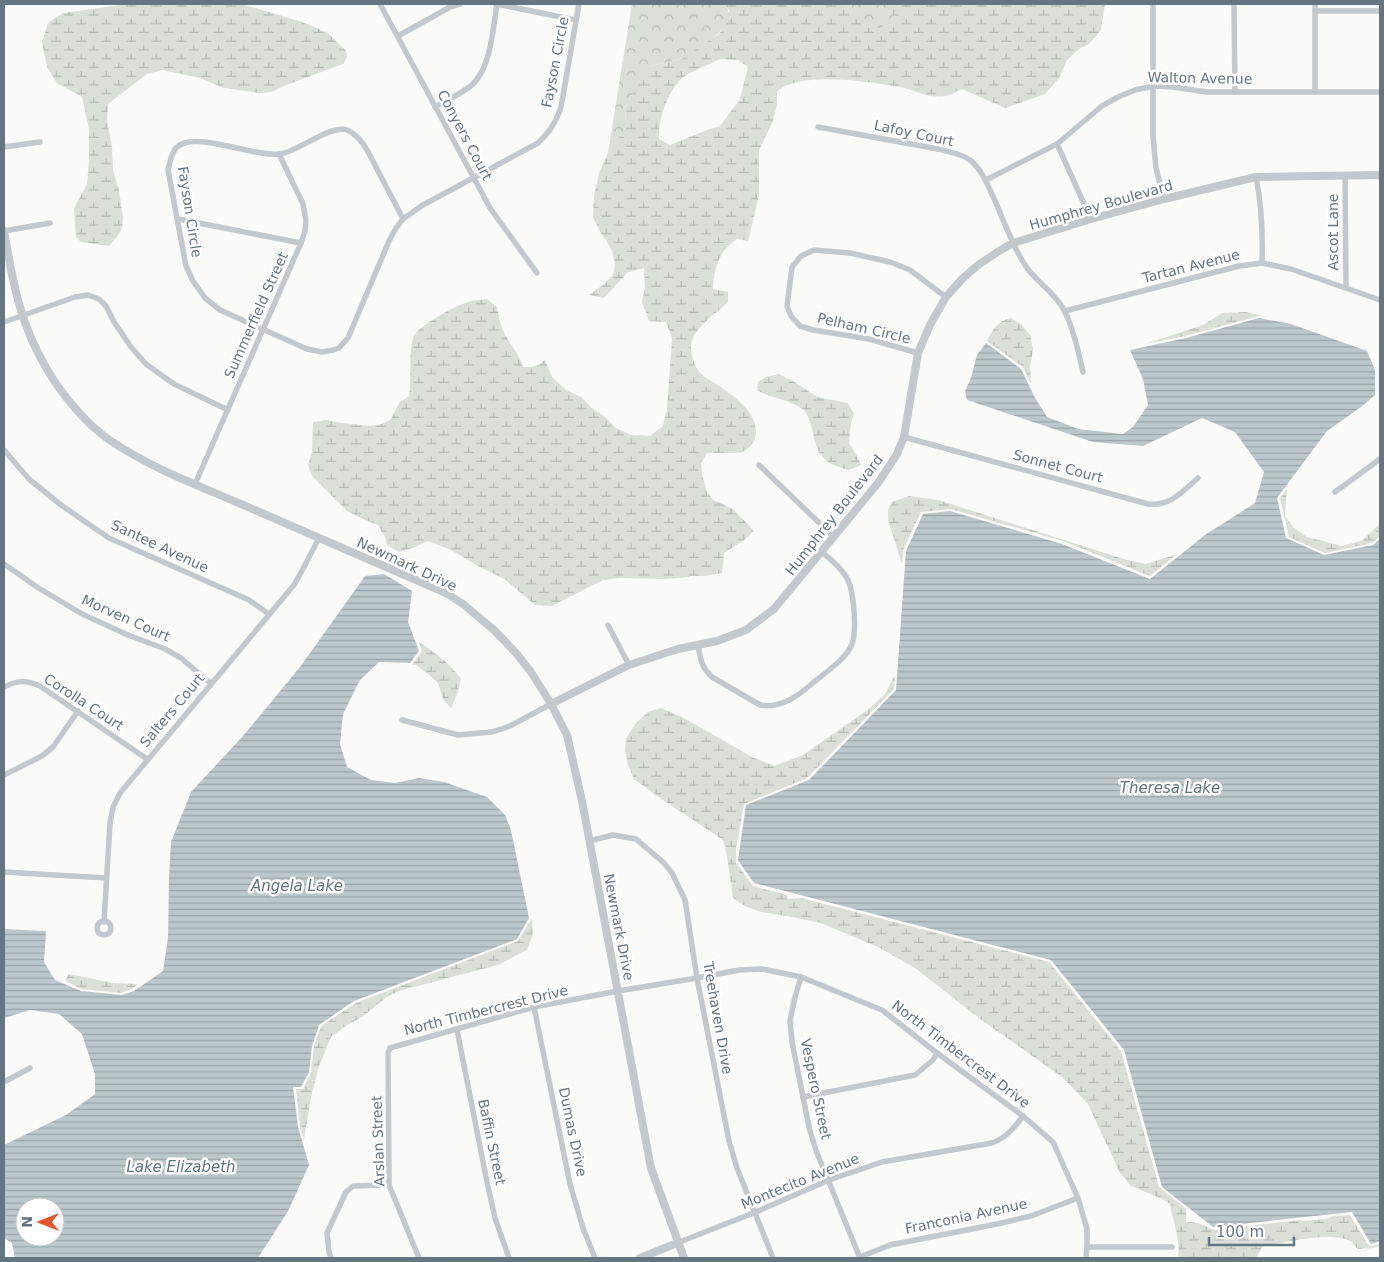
<svg xmlns="http://www.w3.org/2000/svg" width="1384" height="1262" font-family="'DejaVu Sans',sans-serif">
	<defs>
		<pattern id="forest-crowns" width="20" height="18" patternUnits="userSpaceOnUse" patternTransform="scale(1.25)"><rect width="20" height="18" fill="#dadfd7"/><path d="M2 6a3 3 0 1 1 6 0M12 15a3 3 0 1 1 6 0" fill="none" stroke="#b4b9b4"/></pattern>
		<pattern id="wetland-marsh" width="20" height="14" patternUnits="userSpaceOnUse" patternTransform="scale(1.25)"><rect width="20" height="14" fill="#dadfd7"/><path d="M1 5h8M5 5V1M11 12h8M15 12V8" fill="none" stroke="#b4b9b4"/></pattern>
		<pattern id="water-rules" width="6" height="5" patternUnits="userSpaceOnUse" patternTransform="scale(1.25)"><rect width="6" height="5" fill="#bbc7cb"/><path d="M0 2.5h6" fill="none" stroke="#9ca6aa"/></pattern>
	</defs>
	<rect width="100%" height="100%" fill="#fafaf8"/>
	<g fill="url(#forest-crowns)">
		<path d="M632,4H724C727,8 730,12 729,18C724,33 696,52 682,58C673,62 661,63 651,66L626,106L625,128L608,153Z"/>
		<path d="M845,4H890L893,17L892,24L873,30L859,22Z"/>
	</g>
	<g fill="url(#wetland-marsh)" fill-rule="evenodd">
		<path d="M129,4H242L302,22L328,33L346,51L347,57L343,64L281,87L272,92L259,93L224,88L200,78L162,70L147,74L108,104L107,120L112,147L113,171L119,190L123,218L122,228L117,237L109,246L81,242L76,237L74,208L87,184L89,161V129L82,97L57,83L47,67L42,42L48,23L63,13Z"/>
		<path d="M724,4H845L859,22L873,30L892,24L893,17L890,4H1105L1101,30L1088,45L1080,48L1067,60L1059,78L1045,94L1005,108L962,89C957,91 951,95 945,96C928,99 916,90 900,87C872,82 798,70 777,92V105L773,121L759,150V195L749,237L748,241L737,239C719,251 714,267 713,289L728,292V302C716,314 694,327 691,344C690,350 693,361 696,367C701,377 713,381 722,388C738,399 761,417 755,439C753,444 747,451 741,452C732,454 717,452 707,453L701,463L702,474L707,492L713,500L723,504L734,510L754,531L744,540L724,553L722,573L704,576H690L689,577L667,579L620,578L603,580L552,606L535,605L506,580L478,566L451,550L428,541L413,548L399,552L387,545L385,537L378,525L365,520L347,511L312,476L308,465L312,452L313,422L326,420L341,423L371,426L382,424L391,419L400,402L409,396C412,376 408,357 413,338C416,326 459,304 471,301C476,300 482,300 487,299L497,307C499,318 501,328 507,338C513,348 520,356 523,367C532,367 538,367 545,360L552,377L566,390L581,397L592,408L604,416L616,428L631,435L650,436L663,426L667,410L672,338L666,322L649,321L642,302L645,287L644,268L628,272L604,298L589,295L603,285L613,275L615,264L612,251L606,240L600,232L593,217L594,196L599,173L608,153L625,128L626,106L639,79L651,66L681,59L719,34L729,18V10ZM720,59L738,60L748,67L740,99L720,126L707,130L670,145L659,139C658,118 669,85 688,74C698,69 710,64 720,59Z"/>
		<path d="M1246,312L1263,316H1259L1185,336L1145,344L1203,325L1222,313Z"/>
		<path d="M1010,318L1021,324L1030,335L1033,349L1030,367L1031,384L1023,367L987,341C992,330 998,321 1010,318Z"/>
		<path d="M779,374L793,381L817,397L848,403L854,414L851,423L849,443L856,454L861,465L849,470C829,465 819,459 814,438C813,432 812,426 809,420C808,416 806,412 804,410C790,399 771,399 757,390L758,382L766,377Z"/>
		<path d="M1287,489L1285,516L1294,528L1307,537L1342,546L1361,541L1380,524V536L1372,543L1325,553L1289,537L1280,498Z"/>
		<path d="M909,496L938,500L1127,560L1146,564L1177,554L1150,576L1063,541L951,509L921,512L903,550L902,564L888,520V510L892,502Z"/>
		<path d="M419,642C435,653 450,663 461,679L457,694L451,708L443,699L438,683L428,674L416,665H412L422,651Z"/>
		<path d="M895,675L894,689L807,778L744,804L736,850V863L753,886L787,895L788,899L801,898L1049,962L1121,1051L1159,1187L1186,1209V1222C1199,1222 1203,1225 1214,1230L1301,1220L1302,1221L1326,1219L1334,1216L1350,1215L1368,1245L1371,1246L1380,1244V1246L1373,1248L1358,1249C1355,1247 1353,1242 1350,1241C1330,1231 1284,1243 1263,1246L1256,1258H1178C1181,1240 1173,1222 1170,1204L1160,1198L1131,1186L1120,1173L1088,1104L1062,1077L983,1021L915,968L880,948L821,923L787,916L761,912L745,906L733,898L727,856L723,840L663,800L634,779L628,765L625,750L626,738L637,722L648,712L661,708L682,717L752,757L774,766L803,755L870,708L885,694Z"/>
		<path d="M532,918L533,934L527,950L498,965L402,990L388,996L362,1017L344,1027L331,1037L319,1066L311,1097L304,1139L300,1127L296,1089H303L311,1073L314,1046L321,1026L356,1003L518,941Z"/>
		<path d="M69,974L113,983L138,984L133,988L121,993L82,989L65,981Z"/>
	</g>
	<g fill="url(#water-rules)" fill-rule="evenodd">
		<path d="M1259,318L1291,324L1367,351L1375,370V395L1361,407L1327,431L1277,498L1286,538L1324,555L1373,545L1380,539V1241L1371,1244L1352,1212L1213,1227L1162,1187L1124,1050L1051,960L754,883L738,860L746,805L809,780L896,690L906,551L923,514L950,511L1062,544L1150,579L1205,535L1255,503L1264,472L1235,432L1202,418L1143,446L1093,442L967,400L965,391L971,378L977,355L986,343L1021,369L1034,396L1047,417L1078,429L1123,434L1133,427L1148,405L1143,379L1130,350L1186,338Z"/>
		<path d="M384,574L412,591L408,622L419,651L410,663L379,662L360,680L343,714L340,744L347,767L371,780L395,783L419,778L444,782L487,797L505,815L511,830L529,918L517,939L354,1001L319,1025L312,1046L309,1072L301,1087H293L298,1127L309,1165L288,1211L258,1258H15L12,1243L4,1238V1145L66,1115L95,1094V1074L82,1034L59,1014L30,1010L4,1018V929L46,931L44,962L55,980L81,991L122,995L134,991L163,971L168,938L169,877L171,842L191,792L243,736L300,667L365,576ZM25,1207H55V1237H25Z"/>
	</g>
	<g fill="none" stroke-linecap="round" stroke-linejoin="round">
		<g stroke="#c3c8cc" stroke-width="5.5">
			<path d="M380,4L490,208L537,273"/>
			<path d="M496,4L576,20"/>
			<path d="M1153,4V136L1156,168L1164,199"/>
			<path d="M1234,4L1235,92"/>
			<path d="M1315,4V92"/>
			<path d="M1315,11H1380"/>
			<path d="M398,36L450,7L460,4"/>
			<path d="M435,107C447,100 461,94 472,85C491,68 493,28 497,4"/>
			<path d="M818,127L938,149C949,152 962,154 970,160C980,168 986,181 991,192C1003,217 1011,245 1027,268C1038,283 1055,293 1064,310C1074,330 1078,351 1083,372"/>
			<path d="M1057,144L1091,219"/>
			<path d="M4,147L40,142"/>
			<path d="M1345,175L1346,288"/>
			<path d="M1256,177C1262,207 1263,232 1262,263"/>
			<path d="M986,180L1057,144L1102,106L1118,97L1135,90L1154,86L1173,87L1207,92H1380"/>
			<path d="M178,219L301,243"/>
			<path d="M403,219C394,201 384,183 375,165C370,156 365,143 356,136C354,134 349,131 347,130C331,124 299,151 280,154C255,158 193,129 176,148C171,154 170,162 168,170L186,266L193,281L205,298L220,310L307,349L322,352L333,350L339,348L348,338L389,241L396,228L403,219L423,205L538,143C550,132 556,122 561,107L579,4"/>
			<path d="M4,231L50,223"/>
			<path d="M1065,311L1239,266L1262,263L1291,269L1380,300"/>
			<path d="M4,322L75,297L88,295L99,299L106,306L114,322L131,347L146,364L174,384L228,410"/>
			<path d="M918,353L869,339L813,330L800,326L791,316L787,306L792,267L801,256L814,250L850,253L890,262L910,270L946,297"/>
			<path d="M904,437L1148,504C1171,506 1182,492 1198,478"/>
			<path d="M4,450L29,479L61,505L109,538L249,600L269,614"/>
			<path d="M759,465L834,537"/>
			<path d="M195,484L301,243L305,231L306,220L303,204L279,154"/>
			<path d="M1335,492L1380,459"/>
			<path d="M4,564L37,587L82,614L128,635L165,649L181,658L210,683"/>
			<path d="M608,625L629,665"/>
			<path d="M698,646C701,660 701,667 712,677L760,705C782,709 799,695 814,682C825,673 847,658 852,644C857,631 854,593 848,580C842,568 831,560 822,552"/>
			<path d="M4,687C18,680 25,680 40,686L147,759"/>
			<path d="M402,720L458,735L492,732L510,726L551,704"/>
			<path d="M4,775L42,756L53,747L78,711"/>
			<path d="M589,841L613,835L636,839L664,863L672,873L685,900L697,978L729,1141L737,1168L773,1258"/>
			<path d="M4,872L106,878"/>
			<circle cx="104" cy="928" r="7"/>
			<path d="M104,922L110,823L113,807L120,793L294,585L304,567L319,538"/>
			<path d="M801,977L795,997L790,1021L792,1042L806,1112L810,1131L817,1153L860,1258"/>
			<path d="M534,1007L570,1184L583,1228L595,1258"/>
			<path d="M457,1030L487,1182L495,1218L509,1258"/>
			<path d="M4,1082L30,1068"/>
			<path d="M803,1097L915,1075L933,1060L937,1053"/>
			<path d="M677,1243L756,1212L829,1180L882,1162L992,1143C1006,1138 1014,1128 1023,1116"/>
			<path d="M1087,1247H1172"/>
			<path d="M860,1257L890,1245L997,1224L1031,1216L1078,1198"/>
			<path d="M331,1258L329,1252L327,1233L346,1192L353,1186L389,1185"/>
			<path d="M419,1258L389,1185L388,1053L390,1048L534,1007L618,991L697,978L739,970L762,969L801,977L882,1010L937,1053L1023,1116L1053,1142L1078,1198L1087,1229V1247L1086,1258"/>
		</g>
		<g stroke="#c3c8cc" stroke-width="8">
			<path d="M4,231C13,283 20,325 48,371C63,396 87,425 111,441C151,468 197,485 241,504C309,534 378,563 446,593L463,604L494,630L516,653L531,672L551,704L567,735L582,801L651,1168L684,1258"/>
			<path d="M551,704L629,665L678,649L717,641L746,630L774,609L878,483L897,454L904,437L918,353L930,325L946,297L962,279L978,265L999,251L1013,243L1091,219L1164,199L1256,177L1380,175"/>
			<path d="M640,1258L677,1243"/>
		</g>
	</g>
	<g text-anchor="middle" dominant-baseline="central" stroke-width="5" stroke-linejoin="round" paint-order="stroke">
		<g font-size="14" fill="#657683" stroke="#fff">
			<text transform="translate(555 62) rotate(-79)">Fayson Circle</text>
			<text transform="translate(1200 78) rotate(1)">Walton Avenue</text>
			<text transform="translate(914 133) rotate(12)">Lafoy Court</text>
			<text transform="translate(465 135) rotate(62)">Conyers Court</text>
			<text transform="translate(1101 205) rotate(-16)">Humphrey Boulevard</text>
			<text transform="translate(190 212) rotate(81)">Fayson Circle</text>
			<text transform="translate(1333 232) rotate(-90)">Ascot Lane</text>
			<text transform="translate(1191 266) rotate(-14)">Tartan Avenue</text>
			<text transform="translate(256 315) rotate(-66)">Summerfield Street</text>
			<text transform="translate(864 328) rotate(13)">Pelham Circle</text>
			<text transform="translate(1058 466) rotate(15)">Sonnet Court</text>
			<text transform="translate(834 515) rotate(-52)">Humphrey Boulevard</text>
			<text transform="translate(160 546) rotate(25)">Santee Avenue</text>
			<text transform="translate(407 564) rotate(25)">Newmark Drive</text>
			<text transform="translate(126 618) rotate(24)">Morven Court</text>
			<text transform="translate(84 702) rotate(33)">Corolla Court</text>
			<text transform="translate(172 710) rotate(-50)">Salters Court</text>
			<text transform="translate(619 927) rotate(79)">Newmark Drive</text>
			<text transform="translate(486 1010) rotate(-14)">North Timbercrest Drive</text>
			<text transform="translate(718 1018) rotate(80)">Treehaven Drive</text>
			<text transform="translate(961 1054) rotate(37)">North Timbercrest Drive</text>
			<text transform="translate(816 1089) rotate(78)">Vespero Street</text>
			<text transform="translate(573 1132) rotate(78)">Dumas Drive</text>
			<text transform="translate(378 1141) rotate(-92)">Arslan Street</text>
			<text transform="translate(492 1142) rotate(78)">Baffin Street</text>
			<text transform="translate(800 1181) rotate(-22)">Montecito Avenue</text>
			<text transform="translate(966 1216) rotate(-12)">Franconia Avenue</text>
		</g>
		<g font-size="15" font-style="italic" fill="#60757c" stroke="#fff">
			<text x="1170" y="788">Theresa Lake</text>
			<text x="297" y="886">Angela Lake</text>
			<text x="181" y="1167">Lake Elizabeth</text>
		</g>
	</g>
	<rect width="1384" height="1262" fill="none" stroke="#657683" stroke-width="10"/>
	<g transform="translate(40 1222) rotate(270)"><circle r="24" fill="#ffffff" stroke="#c1c8cd"/>
	<path d="M0-4L9 19L0 12L-9 19Z" fill="#e4572e"/>
	<text y="-8" font-size="14" font-weight="bold" text-anchor="middle" fill="#657683">N</text>
	</g>
	<path d="M1209 1237v8h85v-8" fill="none" stroke="#657683" stroke-width="2.5"/>
	<text x="1216" y="1237" font-size="15" fill="#657683" stroke="#ffffff" stroke-width="4" paint-order="stroke">100 m</text>
</svg>
